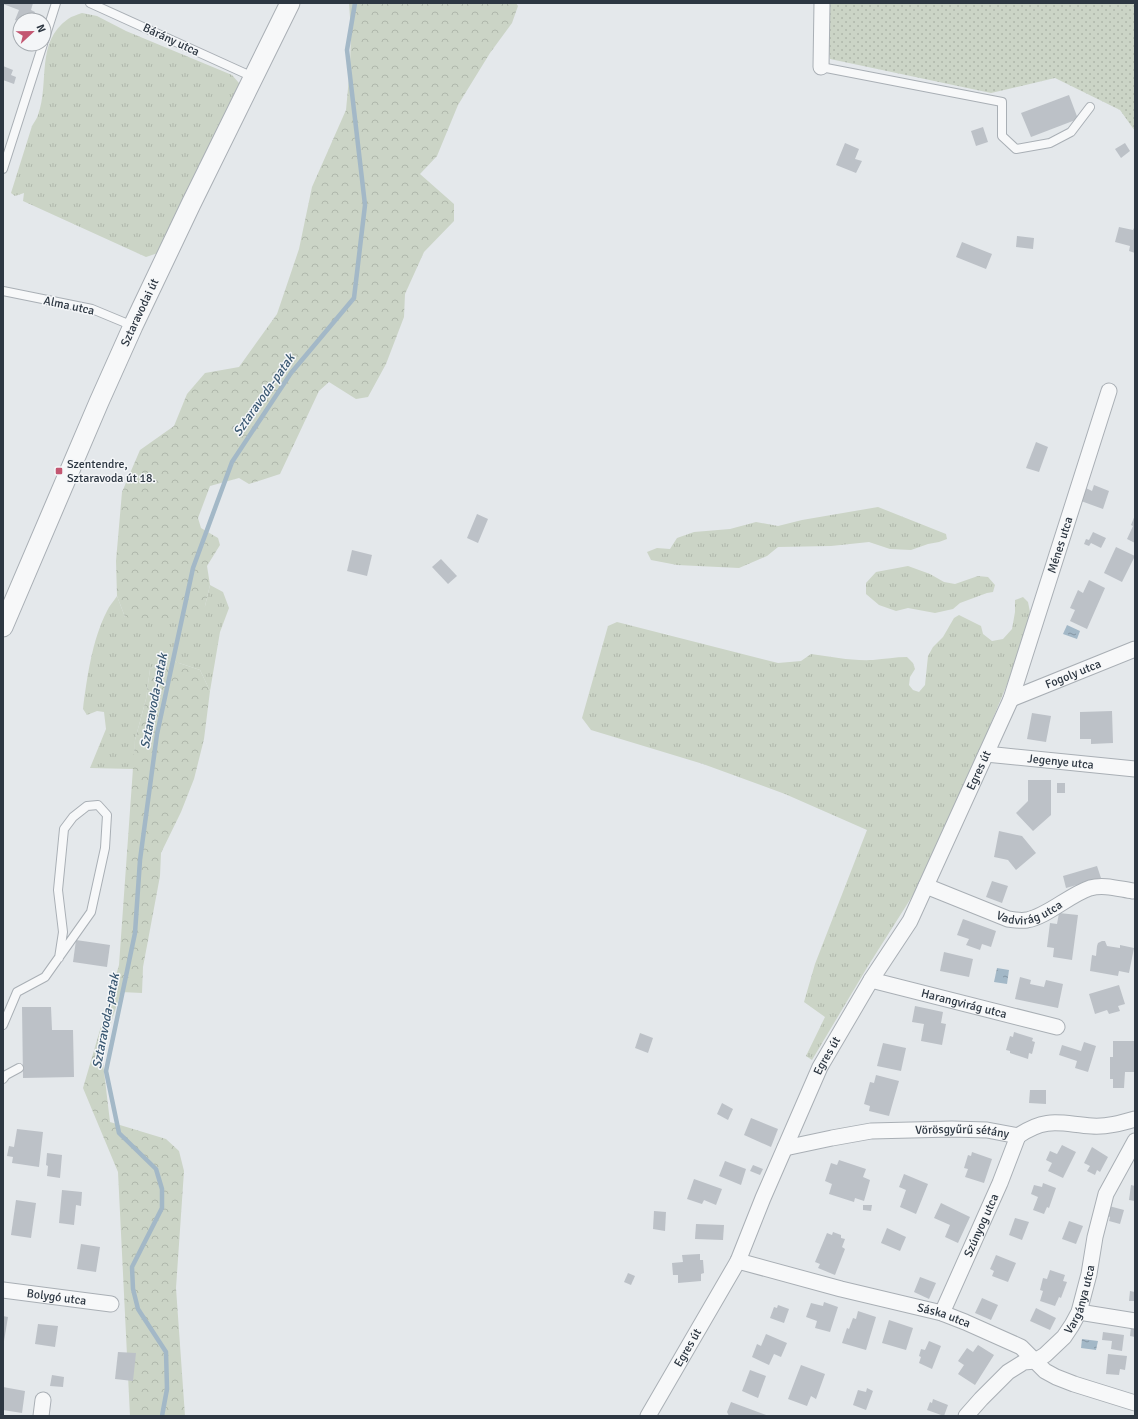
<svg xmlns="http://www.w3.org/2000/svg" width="1138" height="1419" font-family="Signika,sans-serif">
	<defs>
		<pattern id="grass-tufts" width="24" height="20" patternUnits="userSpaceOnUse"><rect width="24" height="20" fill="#cbd4c6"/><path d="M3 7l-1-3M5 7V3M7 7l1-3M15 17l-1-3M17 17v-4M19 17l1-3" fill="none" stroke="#afb7ab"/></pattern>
		<pattern id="forest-crowns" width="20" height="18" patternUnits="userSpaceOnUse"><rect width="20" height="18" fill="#cbd4c6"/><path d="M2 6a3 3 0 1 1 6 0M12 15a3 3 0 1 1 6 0" fill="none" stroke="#afb7ab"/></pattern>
		<pattern id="garden-dots" width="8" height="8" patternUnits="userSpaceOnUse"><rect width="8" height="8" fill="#cbd4c6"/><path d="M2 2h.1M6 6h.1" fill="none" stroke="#afb7ab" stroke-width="1.8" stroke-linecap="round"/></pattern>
		<pattern id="water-ripples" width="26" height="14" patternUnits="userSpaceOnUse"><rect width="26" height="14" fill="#a3b8c7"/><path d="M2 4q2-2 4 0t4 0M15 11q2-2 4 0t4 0" fill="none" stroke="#8596a3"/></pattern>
	</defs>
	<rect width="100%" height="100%" fill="#e4e8eb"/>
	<g fill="url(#grass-tufts)">
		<path d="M82,13L97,16L126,31L232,75L239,83V89L158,253L146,257L23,201L24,193L15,196L11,193L32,126C34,122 37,119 38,115C50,83 35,42 68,19C72,16 77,15 82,13Z"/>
		<path d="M878,507L946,534L947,539L939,542L928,544L911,550L890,549L869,542L831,546L778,547L767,556L739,568L677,565L651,560L647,552L657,548L670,549L677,538L694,532L730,529L756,522L778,526L802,520Z"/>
		<path d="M908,566L930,574L944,582L955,584L978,576L988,577L995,585L993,592L987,593L960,603L953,609L935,613L908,608L896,611L879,605L866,594V583L876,572Z"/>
		<path d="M210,585L223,592L229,608L220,632L210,691L200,670L167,659L150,669L146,699L135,740L134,769L90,768L106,729L104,712L97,711L87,715L83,709C87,678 92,640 107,611C109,606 114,601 117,596L125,617L205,606Z"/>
		<path d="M1023,597L1028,602L1030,612L1021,645L1008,682L973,767L920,884L868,966L812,1060L806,1056L825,1017L804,1002L815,964L867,830L785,794L703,764L591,730L582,718L608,626L617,622L778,663L801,661L811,654C832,657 852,661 873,660C885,659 895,657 907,657L913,663L915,669L910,677L909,685L913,690L919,692L925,685L928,656L933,647L943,637L954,618L959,615L981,626L983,634L992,641L1003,639L1012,629L1015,612V600Z"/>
	</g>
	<g fill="url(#forest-crowns)">
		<path d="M349,3H516L518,6L512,23L490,53L458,105L437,156L420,174L454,204V221L424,252L405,294L404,317L386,364L368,397L356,399L329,382L319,391L280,474L249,484L239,478L210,486L198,518L201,528L218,538L220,545L207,566L210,585L205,606L191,617L153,622L125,617L117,596L116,561L122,492L140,450L174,426L187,394L205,373L239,367L277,314L299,249L312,187L346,110L350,67L351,32Z"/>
		<path d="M167,659L200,670L210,691L204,739L194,779L181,812L161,853L160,876L143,967L142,993L121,992L104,1044L103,1063L110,1122L166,1139L179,1151L184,1171L176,1288L185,1416H130L118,1172L83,1088L119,965L135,740L146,699L150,669Z"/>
	</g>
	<path fill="url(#garden-dots)" d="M824,3H1135V131L1120,110L1055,78L991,93L830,59Z"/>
	<g fill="url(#water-ripples)">
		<path d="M1067,625L1080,631L1077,639L1063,634Z"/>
		<path d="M997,968L1009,970L1007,984L994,982Z"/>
		<path d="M1082,1339L1098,1341L1096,1350L1081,1348Z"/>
	</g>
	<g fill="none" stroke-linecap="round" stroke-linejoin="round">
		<path stroke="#a3b8c7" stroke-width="4.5" d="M162,1416L167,1389L166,1352L138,1309L133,1289L132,1267L162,1208V1189L156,1169L119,1133L106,1071L135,933L140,860L157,734L193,568L232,462L291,373L354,298L365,205L347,50L355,3"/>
	</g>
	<g fill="#bcc1c7">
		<path d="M3,3H33L31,10L35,12L32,20H20V22L15,20L19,10L3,4Z"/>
		<path d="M3,66L13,70L11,75L16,77L14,84L3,80Z"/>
		<path d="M1069,95L1078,119L1031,137L1021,113Z"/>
		<path d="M983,127L988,142L976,146L971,131Z"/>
		<path d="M845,143L859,149L855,159L862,161L856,173L836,165Z"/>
		<path d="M1125,143L1130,151L1121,158L1115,149Z"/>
		<path d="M1135,226V253L1129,251L1130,246L1115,242L1119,227L1133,230Z"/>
		<path d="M1017,236L1034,238L1033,249L1016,247Z"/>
		<path d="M962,242L992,254L986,269L956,257Z"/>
		<path d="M1036,442L1048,447L1039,472L1026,468Z"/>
		<path d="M1094,485L1109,491L1103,509L1081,501L1086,488L1092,491Z"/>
		<path d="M477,514L488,519L478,543L467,538Z"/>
		<path d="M1135,515V543L1127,539L1133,526L1131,525Z"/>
		<path d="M1093,532L1106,538L1101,548L1091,543L1089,546L1084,544L1086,539L1089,540Z"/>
		<path d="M1116,547L1135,556L1122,582L1104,573Z"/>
		<path d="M352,550L372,555L367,576L347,571Z"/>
		<path d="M441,559L457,576L448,584L432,567Z"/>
		<path d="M1089,580L1105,588L1087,629L1070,621L1075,610L1070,608L1078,590L1083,593Z"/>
		<path d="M1112,711L1113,743L1091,744V739H1080V712Z"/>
		<path d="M1032,713L1051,716L1046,742L1027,739Z"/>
		<path d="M1028,780H1051V815L1033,831L1016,813L1028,801Z"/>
		<rect x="1057" y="783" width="8" height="10"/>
		<path d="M999,831L1022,836L1036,853L1016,870L1008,860L994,857Z"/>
		<path d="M1097,866L1101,878L1066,888L1063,876Z"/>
		<path d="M992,881L1008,886L1002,903L986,897Z"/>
		<path d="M1059,913L1078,915L1072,960L1053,957L1054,948L1047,947L1050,923L1057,924Z"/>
		<path d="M963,919L996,931L991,947L982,944L980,950L966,945L969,939L957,935Z"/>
		<path d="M76,940L110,945L107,967L73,962Z"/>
		<path d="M1102,941H1105L1107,946L1120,948V945L1134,948L1129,973L1119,971L1118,976L1090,971L1092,955L1096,956L1097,946L1098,943Z"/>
		<path d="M944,952L973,959L969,977L940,971Z"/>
		<path d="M1020,977L1031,980L1030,984L1044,987L1046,980L1063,984L1058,1008L1015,999Z"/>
		<path d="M1119,985L1125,1004L1118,1006L1120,1011L1109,1014L1107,1010L1095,1014L1089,994Z"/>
		<path d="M915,1006L943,1012L941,1023L946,1024L942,1045L921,1041L924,1024L912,1022Z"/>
		<path d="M22,1007H51L52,1030H73L74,1077L23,1078Z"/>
		<path d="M1014,1032L1033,1038L1032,1041L1035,1042L1032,1054L1029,1053L1028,1059L1010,1053V1051L1006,1050L1010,1036L1013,1037Z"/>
		<path d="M640,1033L653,1038L648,1053L635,1048Z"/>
		<path d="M1113,1041H1135V1072H1125L1124,1088H1113V1079H1110V1057H1113Z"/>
		<path d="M1084,1042L1096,1046L1088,1072L1075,1068L1077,1061L1059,1055L1062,1045L1081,1051Z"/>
		<path d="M883,1043L906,1048L901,1071L877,1066Z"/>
		<path d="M876,1075L899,1081L889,1116L869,1111L870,1106L864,1104L870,1082L874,1083Z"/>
		<path d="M1030,1090H1046V1104L1029,1103Z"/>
		<path d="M722,1103L733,1109L728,1120L717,1114Z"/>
		<path d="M751,1118L778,1129L771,1147L744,1135Z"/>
		<path d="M17,1129L43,1132L39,1167L12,1163L13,1157L7,1156L9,1146L14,1147Z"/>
		<path d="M1062,1145L1076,1152L1063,1178L1048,1171L1052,1163L1046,1160L1050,1151L1057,1154Z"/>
		<path d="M1092,1147L1108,1157L1100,1172L1097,1170L1095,1175L1087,1171L1090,1166L1084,1163Z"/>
		<path d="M972,1152L992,1159L984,1183L965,1177L968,1169L964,1168L968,1155L971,1156Z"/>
		<path d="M47,1153L62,1155L60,1178L47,1176L48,1166L46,1165Z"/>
		<path d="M839,1160L866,1169L863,1177L870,1180L864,1201L855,1198L854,1202L829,1194L832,1184L825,1181L831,1163L837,1165Z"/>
		<path d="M725,1161L746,1169L741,1185L719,1176Z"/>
		<path d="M753,1165L763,1169L760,1175L750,1171Z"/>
		<path d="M904,1174L928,1184L916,1214L900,1207L906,1190L899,1187Z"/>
		<path d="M694,1179L722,1189L716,1205L704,1200L702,1204L687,1199Z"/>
		<path d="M1043,1183L1056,1188L1049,1208L1047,1207L1044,1214L1033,1210L1038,1197L1031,1194L1034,1185L1042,1187Z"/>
		<path d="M1131,1185L1135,1186V1201L1129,1200Z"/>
		<path d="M62,1190L82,1192L81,1206L76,1205L74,1225L59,1223Z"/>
		<path d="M16,1200L36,1203L31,1238L11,1235Z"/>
		<path d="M941,1203L970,1217L958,1243L945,1237L950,1225L934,1218Z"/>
		<path d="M863,1205H872L871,1211L863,1210Z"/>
		<path d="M1109,1206L1124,1210L1120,1224L1109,1221L1110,1217L1106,1215Z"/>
		<path d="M654,1211L666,1212L665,1231L653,1229Z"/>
		<path d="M1015,1218L1029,1222L1022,1240L1009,1235Z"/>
		<path d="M1069,1221L1083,1226L1076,1244L1062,1239Z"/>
		<path d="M696,1224L724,1225L723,1240L695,1239Z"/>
		<path d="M887,1228L906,1237L900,1251L881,1243Z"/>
		<path d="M833,1232L841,1235V1238L845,1239L842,1247L845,1249L835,1275L818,1268L820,1264L815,1262L827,1233L832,1235Z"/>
		<path d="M81,1244L100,1247L96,1272L77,1269Z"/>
		<path d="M700,1254V1260H703L704,1273L701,1274V1281L678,1283V1275H673L672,1263L683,1262L682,1255Z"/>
		<path d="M996,1255L1016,1263L1008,1282L992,1276L994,1271L990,1269Z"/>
		<path d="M1050,1270L1065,1275L1063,1281L1067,1282L1061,1298L1059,1297L1055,1306L1040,1301L1043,1291L1040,1290L1043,1278L1047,1279Z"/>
		<path d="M628,1273L635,1276L631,1285L624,1282Z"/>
		<path d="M920,1277L936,1283L929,1299L914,1292Z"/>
		<path d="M1130,1291L1135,1292V1301H1129Z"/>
		<path d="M982,1298L998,1305L991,1320L975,1313Z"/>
		<path d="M824,1302L838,1307L830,1332L815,1328L817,1321L806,1317L811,1303L823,1306Z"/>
		<path d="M778,1305L789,1309L784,1323L770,1318L774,1307L777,1308Z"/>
		<path d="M1036,1308L1056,1318L1050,1330L1030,1321Z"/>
		<path d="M858,1311L876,1317L866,1350L842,1343L847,1328L849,1329L853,1318L856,1319Z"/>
		<path d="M3,1316L8,1317L4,1341H3Z"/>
		<path d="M889,1320L913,1328L906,1350L882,1343Z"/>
		<path d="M38,1324L58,1326L55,1347L35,1344Z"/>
		<path d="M1131,1327H1135V1337L1130,1336Z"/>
		<path d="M1103,1332L1124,1335L1122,1351L1111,1349L1112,1341L1102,1340Z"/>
		<path d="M766,1334L787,1343L781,1357L774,1354L769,1365L752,1357L757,1344L761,1346Z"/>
		<path d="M929,1341L941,1346L932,1369L919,1363L921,1357L919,1356L921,1349L925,1350Z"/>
		<path d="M978,1345L994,1355L975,1385L958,1374L964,1365L958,1361L967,1348L973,1352Z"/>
		<path d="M118,1352L136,1353L133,1381L115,1379Z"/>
		<path d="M1108,1354L1127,1356L1125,1370L1120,1369L1119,1375L1106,1374Z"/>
		<path d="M801,1365L825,1374L816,1399L811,1396L807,1406L788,1399Z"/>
		<path d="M750,1370L766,1376L758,1398L742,1391Z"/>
		<path d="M52,1375L64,1377L63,1387L50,1386Z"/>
		<path d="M3,1387L25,1391L22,1413L3,1410Z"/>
		<path d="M867,1388L873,1391L866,1410L853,1405L858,1390L866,1392Z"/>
		<path d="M933,1399L948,1405L944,1416L927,1410L930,1402L932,1403Z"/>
		<path d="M731,1402L769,1416H729L727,1412Z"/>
	</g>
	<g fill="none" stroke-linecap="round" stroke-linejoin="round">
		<g stroke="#a9afb5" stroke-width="10">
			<g id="service">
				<path d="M90,3L253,77"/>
				<path d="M44,41L56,3"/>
				<path d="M821,67L1002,102V136L1016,149L1050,143L1071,132L1090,107"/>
				<path d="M3,169L43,44"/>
				<path d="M3,291L92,309L133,326"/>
				<path d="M3,1025L17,992L45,977L91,912L105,848L107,815L98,805L87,806L73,817L64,829L58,890L63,932L59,958"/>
				<path d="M3,1079L6,1075L19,1068"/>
			</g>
		</g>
		<g stroke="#a9afb5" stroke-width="17">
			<g id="minor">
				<path d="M821,67L822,3"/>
				<path id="s1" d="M1011,699L1135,649"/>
				<path id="s2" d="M986,754L1135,769"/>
				<path id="s3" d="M926,886L1008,919C1014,920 1021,921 1027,920C1048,916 1069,895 1090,888C1104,884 1119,889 1133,891"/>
				<path id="s4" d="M871,980L1057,1027"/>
				<path id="s5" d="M785,1148L832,1138L871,1131L952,1129L987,1130L1018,1136C1047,1116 1061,1124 1092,1126C1107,1127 1121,1123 1135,1119"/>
				<path id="s6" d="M738,1261L841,1289L942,1313L965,1322L1021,1347L1045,1371L1056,1377L1074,1384L1135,1403"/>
				<path id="s7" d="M3,1290L111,1304"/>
				<path d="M1079,1312L1135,1321"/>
				<path id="s8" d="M942,1313L1000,1183L1018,1136"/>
				<path d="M41,1416L43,1400"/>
				<path id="s9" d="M648,1416L738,1261L763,1198L820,1067L871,980L910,921L1011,699L1109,391"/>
				<path id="s10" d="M966,1416L981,1399L1008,1372L1024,1362L1035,1361L1045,1355L1064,1337L1072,1325L1079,1312L1089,1274L1095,1237L1106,1194L1135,1141"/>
			</g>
		</g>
		<g stroke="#a9afb5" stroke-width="21">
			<g id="tertiary">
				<path id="s11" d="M3,627L99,402L133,326L191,204L290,3"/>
			</g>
		</g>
		<use href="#service" stroke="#f7f8f9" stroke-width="8"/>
		<use href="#minor" stroke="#f7f8f9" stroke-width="15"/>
		<use href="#tertiary" stroke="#f7f8f9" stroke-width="19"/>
	</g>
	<rect fill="#c35671" stroke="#f4f6f8" stroke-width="1.5" x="55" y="467" width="8" height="8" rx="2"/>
	<g text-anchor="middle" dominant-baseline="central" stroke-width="3" stroke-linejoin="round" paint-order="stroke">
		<g font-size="12" fill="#2d3742" stroke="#f4f6f8">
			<text transform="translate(171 40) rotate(25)">Bárány utca</text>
			<text transform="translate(69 306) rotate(12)">Alma utca</text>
			<text stroke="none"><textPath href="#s11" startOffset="343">Sztaravodai út</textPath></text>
			<text stroke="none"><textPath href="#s9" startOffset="967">Ménes utca</textPath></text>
			<text stroke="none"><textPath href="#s1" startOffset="67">Fogoly utca</textPath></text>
			<text stroke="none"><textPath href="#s2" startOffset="75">Jegenye utca</textPath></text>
			<text stroke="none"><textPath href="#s9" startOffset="727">Egres út</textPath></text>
			<text stroke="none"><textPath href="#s3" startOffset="111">Vadvirág utca</textPath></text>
			<text stroke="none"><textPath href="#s4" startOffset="96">Harangvirág utca</textPath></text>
			<text stroke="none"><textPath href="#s9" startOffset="403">Egres út</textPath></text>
			<text stroke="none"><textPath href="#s5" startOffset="179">Vörösgyűrű sétány</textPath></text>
			<text stroke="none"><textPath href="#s8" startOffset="96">Szúnyog utca</textPath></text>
			<text stroke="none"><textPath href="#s7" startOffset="54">Bolygó utca</textPath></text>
			<text stroke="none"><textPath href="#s10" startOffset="170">Vargánya utca</textPath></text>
			<text stroke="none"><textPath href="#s6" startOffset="213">Sáska utca</textPath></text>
			<text stroke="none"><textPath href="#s9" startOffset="79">Egres út</textPath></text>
		</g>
		<g font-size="12" fill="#2d3742" stroke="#f4f6f8" text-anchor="start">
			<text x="67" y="464">Szentendre,<tspan x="67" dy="14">Sztaravoda út 18.</tspan></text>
		</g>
		<g font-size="13" font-style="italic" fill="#3b5973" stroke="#f4f6f8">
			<text transform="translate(264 395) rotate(-55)">Sztaravoda-patak</text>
			<text transform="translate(154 701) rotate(-79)">Sztaravoda-patak</text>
			<text transform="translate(106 1021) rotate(-79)">Sztaravoda-patak</text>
		</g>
	</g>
	<rect width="1138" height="1419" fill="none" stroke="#2d3742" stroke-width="8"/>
	<g transform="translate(32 32) rotate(68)"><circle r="19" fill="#f4f6f8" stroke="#a4aaaf"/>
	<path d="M0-3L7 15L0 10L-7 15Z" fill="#c35671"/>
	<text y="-6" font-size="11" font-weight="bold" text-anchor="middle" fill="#2d3742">N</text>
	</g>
</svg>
